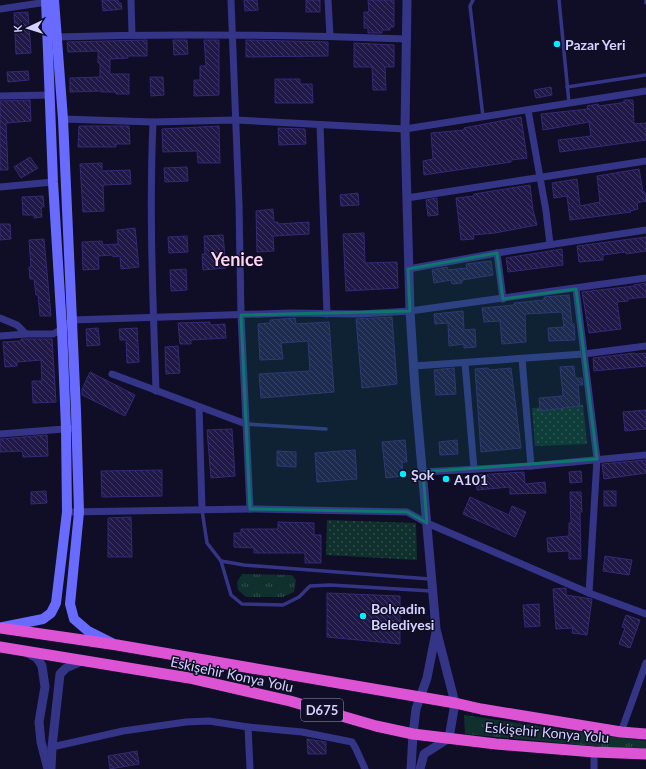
<svg xmlns="http://www.w3.org/2000/svg" width="646" height="769" font-family="Lato,sans-serif">
	<defs>
		<pattern id="grass-tufts" width="24" height="20" patternUnits="userSpaceOnUse"><rect width="24" height="20" fill="#10302e"/><path d="M3 7l-1-3M5 7V3M7 7l1-3M15 17l-1-3M17 17v-4M19 17l1-3" fill="none" stroke="#324d4d"/></pattern>
		<pattern id="park-dots" width="8" height="8" patternUnits="userSpaceOnUse"><rect width="8" height="8" fill="#10302e"/><path d="M2 2h.1M6 6h.1" fill="none" stroke="#324d4d" stroke-width="1.8" stroke-linecap="round"/></pattern>
		<pattern id="building-back-hatch" width="6" height="6" patternUnits="userSpaceOnUse"><rect width="6" height="6" fill="#201848"/><path d="M-1 5l2 2M0 0l6 6M5-1l2 2" fill="none" stroke="#403963"/></pattern>
	</defs>
	<rect width="100%" height="100%" fill="#100d26"/>
	<g fill="url(#grass-tufts)">
		<path d="M242,574L292,575L296,580L294,592L283,597H246L238,590L237,582Z"/>
		<path d="M464,715L607,736L646,741V749L602,747L465,734Z"/>
	</g>
	<g fill="url(#park-dots)">
		<path d="M583,405L587,444L535,446L532,408Z"/>
		<path d="M327,520L416,523L417,560L326,555Z"/>
	</g>
	<g fill="url(#building-back-hatch)" stroke="#352975">
		<path d="M102,0H118L119,3H121L122,9L103,11Z"/>
		<path d="M244,0H257L258,10L245,11Z"/>
		<rect x="306" y="0" width="14" height="12"/>
		<path d="M368,0H394V27H390V30H382V33H368V28H364V12H369Z"/>
		<path d="M28,12L31,53L16,54L14,13Z"/>
		<path d="M147,40V56H128V58L110,59V74H129V94H116V92H101V91L70,92V78L100,77V63H98V51L68,52L67,42Z"/>
		<path d="M173,40H187L188,54L174,55Z"/>
		<path d="M204,40H219V95L194,96V80H200V66H206Z"/>
		<path d="M246,40L328,42V56L246,57Z"/>
		<path d="M354,43L394,45V67H385L386,90H373L372,67H354Z"/>
		<path d="M28,71L29,80L8,82L7,72Z"/>
		<path d="M150,77H163L164,95L151,96Z"/>
		<path d="M275,79H300V84H312L313,103H275Z"/>
		<path d="M551,87L552,95L536,98L534,90Z"/>
		<path d="M30,100L31,121L6,123L8,170H0V101Z"/>
		<path d="M624,100H633L634,124L646,123V140L560,152L558,140L591,136L589,122L543,130L541,114L588,109L587,106L598,104L599,106L620,103L624,102Z"/>
		<path d="M521,117L527,158L511,160V162L424,175L423,161L433,159L431,133L464,130V128Z"/>
		<path d="M79,126H129L130,144H116V147H78Z"/>
		<path d="M219,126L220,163H198L197,151L163,152L162,129Z"/>
		<path d="M278,128L305,129L306,144L279,145Z"/>
		<path d="M30,157L38,168L21,178L14,167Z"/>
		<path d="M102,163V171L130,170L131,184L103,185L104,211L83,212L80,164Z"/>
		<path d="M187,167L188,181L165,182L164,168Z"/>
		<path d="M639,169L643,192H645L646,201L637,203L638,209L630,211L631,212L570,220L567,196L554,198L552,183L577,179L580,206L600,202L597,176Z"/>
		<path d="M530,185L533,210L537,225L495,233L473,235L474,239L461,240L456,198L474,196V194Z"/>
		<path d="M358,193L359,205L341,206L340,195Z"/>
		<path d="M43,196L44,207H41L42,217L34,218V215H23L22,197Z"/>
		<path d="M437,198L438,215L428,216L426,200Z"/>
		<path d="M273,209L274,222H278V224L309,222V234L273,236L274,251L257,252L256,211Z"/>
		<path d="M0,224H10L11,239L0,240Z"/>
		<path d="M135,228L139,267L121,269L120,256L113,257V255L98,256L99,269L83,270L82,242L102,241L103,245L118,244L117,230Z"/>
		<path d="M364,233L365,263L397,262L398,288L346,291L343,234Z"/>
		<path d="M223,235L226,268L203,270L202,254H205L204,236Z"/>
		<path d="M187,236L188,252L169,253L168,237Z"/>
		<path d="M646,237V251L626,254V252L603,255V260L579,262L577,246Z"/>
		<path d="M44,239L51,316H40L38,295H36L34,279H30L29,267H31L29,240Z"/>
		<path d="M562,249L563,265L508,272L506,258Z"/>
		<path d="M491,261L493,275L462,280V283L452,284L451,280L434,283L432,270L447,267L448,270L467,268L466,264Z"/>
		<path d="M186,269L187,290L171,291L170,270Z"/>
		<path d="M646,283V297L628,299V301L617,302L621,329L589,333L582,292L634,286V285Z"/>
		<path d="M569,295L572,324H574L575,340L549,341L548,328L564,327L562,312L525,314L526,342L502,344L500,321L484,322L482,308L514,305V303L544,300V297Z"/>
		<path d="M463,311L464,330L475,329L476,347L464,348V344L449,346L448,323L435,324L434,314Z"/>
		<path d="M392,317L397,384L362,388L356,319Z"/>
		<path d="M295,318L296,324L329,322L334,392L261,398L259,374L310,371L308,341L281,343L283,359L260,360L258,324L270,323V320Z"/>
		<path d="M210,322V325L225,324L226,338L191,340V344H180L178,323Z"/>
		<path d="M98,328L100,345L87,346L86,329Z"/>
		<path d="M137,328L139,362L127,363L126,340H120L119,329Z"/>
		<path d="M21,339H52L56,402L33,403L32,381H42L41,360L17,362V366L5,367L3,342L21,341Z"/>
		<path d="M178,346L180,373L166,374L165,347Z"/>
		<path d="M635,353V354L646,353V366L594,371L593,358Z"/>
		<path d="M574,366L575,378H582L583,385H578L580,406L540,411L539,398L563,396L560,367Z"/>
		<path d="M454,368L456,394L436,395L434,370Z"/>
		<path d="M488,368L489,370L511,368L521,448L481,452L475,369Z"/>
		<path d="M90,372L135,395L125,416L82,395V389Z"/>
		<path d="M646,410V429L625,431L623,412Z"/>
		<path d="M232,429L235,476L211,478L207,430Z"/>
		<path d="M47,435L48,456L23,457L22,451L0,452V439Z"/>
		<path d="M405,440L407,462H402L403,476L386,478L382,442Z"/>
		<path d="M457,440L458,454L440,455L439,442Z"/>
		<path d="M355,450L357,479L317,482L315,453Z"/>
		<path d="M277,451L296,452V467L277,466Z"/>
		<path d="M646,460V473L604,479L602,464Z"/>
		<path d="M162,470V496L102,497L101,471Z"/>
		<path d="M581,471L582,482L570,483L569,472Z"/>
		<path d="M524,472L525,484L545,482L546,493L510,494V487L477,490L476,475Z"/>
		<path d="M46,491L47,503L31,504V492Z"/>
		<rect x="604" y="491" width="12" height="15"/>
		<path d="M570,492H581L582,512H580L581,559H569V551L548,552L547,538L569,536V523H571Z"/>
		<path d="M470,497L509,515L512,506L526,512L515,537L463,514Z"/>
		<path d="M131,517L132,557H108V518Z"/>
		<path d="M278,522L314,523V535H321V563H305V553H254V548L234,547V533H241V529H278Z"/>
		<path d="M605,556L632,560L629,575L603,571Z"/>
		<path d="M566,588V595L592,599L587,635L572,633L573,628L556,629L553,589Z"/>
		<path d="M327,593L400,596V644L327,637Z"/>
		<path d="M539,604L540,626L525,627L523,605Z"/>
		<path d="M626,615L640,620L630,648L619,644L625,628L622,627Z"/>
		<path d="M307,739L326,742V754H308Z"/>
		<path d="M137,751L139,764L110,769L108,756Z"/>
	</g>
	<g fill="none" stroke-linecap="round" stroke-linejoin="round">
		<g stroke="#353587" stroke-width="3.5">
			<path d="M473,0L470,6L483,117"/>
			<path d="M559,0L569,103"/>
			<path d="M646,0V3"/>
			<path d="M567,87L646,75"/>
			<path d="M246,424L326,429"/>
			<path d="M202,510L207,543L221,561L231,595L242,604L283,605L299,597L310,586L330,585L432,591"/>
			<path d="M221,561L244,565L430,579"/>
		</g>
		<g stroke="#353587" stroke-width="7">
			<path d="M131,0L132,34"/>
			<path d="M231,0L239,204L241,315L250,509"/>
			<path d="M328,0L330,36"/>
			<path d="M0,9L47,2"/>
			<path d="M57,37C174,33 290,35 407,39"/>
			<path d="M0,96L50,95"/>
			<path d="M528,110L546,211L550,244"/>
			<path d="M63,119L153,122L235,120L405,129L646,91"/>
			<path d="M153,122C149,212 153,302 156,391"/>
			<path d="M320,125L327,314"/>
			<path d="M0,187L53,182"/>
			<path d="M407,198L646,161"/>
			<path d="M497,253L503,299"/>
			<path d="M408,269L497,253L646,230"/>
			<path d="M576,289L597,459L589,593"/>
			<path d="M0,318L17,325L26,334H53L62,329L72,320L291,313L360,314L410,311L646,278"/>
			<path d="M0,336L26,334"/>
			<path d="M522,359L531,466"/>
			<path d="M465,363L474,469"/>
			<path d="M414,366L584,354L646,346"/>
			<path d="M112,374L246,424"/>
			<path d="M199,407L202,510"/>
			<path d="M0,434L77,428"/>
			<path d="M423,472L531,466L646,455"/>
			<path d="M67,512L250,509L407,512L427,523L589,593L646,614"/>
			<path d="M248,727L250,769"/>
			<path d="M621,732L646,663"/>
			<path d="M52,747L123,731L186,722L209,721L248,727L302,732L352,742L356,749L365,769"/>
			<path d="M594,752V769"/>
		</g>
		<g stroke="#353587" stroke-width="9">
			<path d="M407,0L405,129L410,311L415,389L436,629L455,703L449,738L424,754L420,769"/>
			<path d="M28,653L37,658L42,666L45,687L39,722L41,742L48,769"/>
			<path d="M51,769L52,747L60,674L66,668L82,661"/>
			<path d="M411,769L413,734L416,709L427,678L436,632"/>
		</g>
		<g stroke="#696bff" stroke-width="10">
			<path d="M54,0L63,119L76,411L79,512L70,604L74,619L88,631L112,643"/>
			<path d="M3,627L43,619L51,613L56,603L67,512L66,428L62,329L53,182L46,0"/>
		</g>
		<g stroke="#dc53d4" stroke-width="11">
			<path d="M0,628L117,645L455,703L481,709L621,732L646,734"/>
			<path d="M0,647L189,678L290,701L376,726L413,734L496,744L594,752L646,754"/>
		</g>
	</g>
	<path fill="#0f766e" fill-opacity="0.2" stroke="#0f766e" stroke-width="3" stroke-linejoin="round" d="M497,253L503,299L576,289L597,459L423,472L427,523L407,512L250,509L241,315L410,311L408,269Z"/>
	<g fill="#00edfd" stroke="#100d26" stroke-width="1.5">
		<circle cx="557" cy="44" r="4"/>
		<circle cx="403" cy="474" r="4"/>
		<circle cx="446" cy="479" r="4"/>
		<circle cx="363" cy="616" r="4"/>
	</g>
	<g text-anchor="middle" dominant-baseline="central" stroke-width="3" stroke-linejoin="round" paint-order="stroke">
		<rect fill="#100d26" stroke="#9a97be" stroke-width="1" x="301" y="699" width="42" height="22" rx="3"/>
		<g font-size="13" font-weight="bold" fill="#d5d2ff">
			<text x="322" y="710">D675</text>
		</g>
		<g font-size="14" font-weight="bold" fill="#d5d2ff" stroke="#100d26" text-anchor="start">
			<text x="565" y="44">Pazar Yeri</text>
			<text x="411" y="474">Şok</text>
			<text x="454" y="479">A101</text>
			<text x="371" y="608">Bolvadin<tspan x="371" dy="16">Belediyesi</tspan></text>
		</g>
		<g font-size="14" fill="#d5d2ff" stroke="#100d26">
			<text transform="translate(232 674) rotate(12)">Eskişehir Konya Yolu</text>
			<text transform="translate(547 732) rotate(5)">Eskişehir Konya Yolu</text>
		</g>
		<g font-size="18" font-weight="bold" fill="#ffd4f1" stroke="#100d26">
			<text x="237" y="259">Yenice</text>
		</g>
	</g>
	<g transform="translate(28 28) rotate(266)" stroke="#100d26" stroke-width="3" paint-order="stroke">
	<path d="M0-3L7 15L0 10L-7 15Z" fill="#d5d2ff"/>
	<text y="-6" font-size="11" font-weight="bold" text-anchor="middle" fill="#d5d2ff">K</text>
	</g>
</svg>
